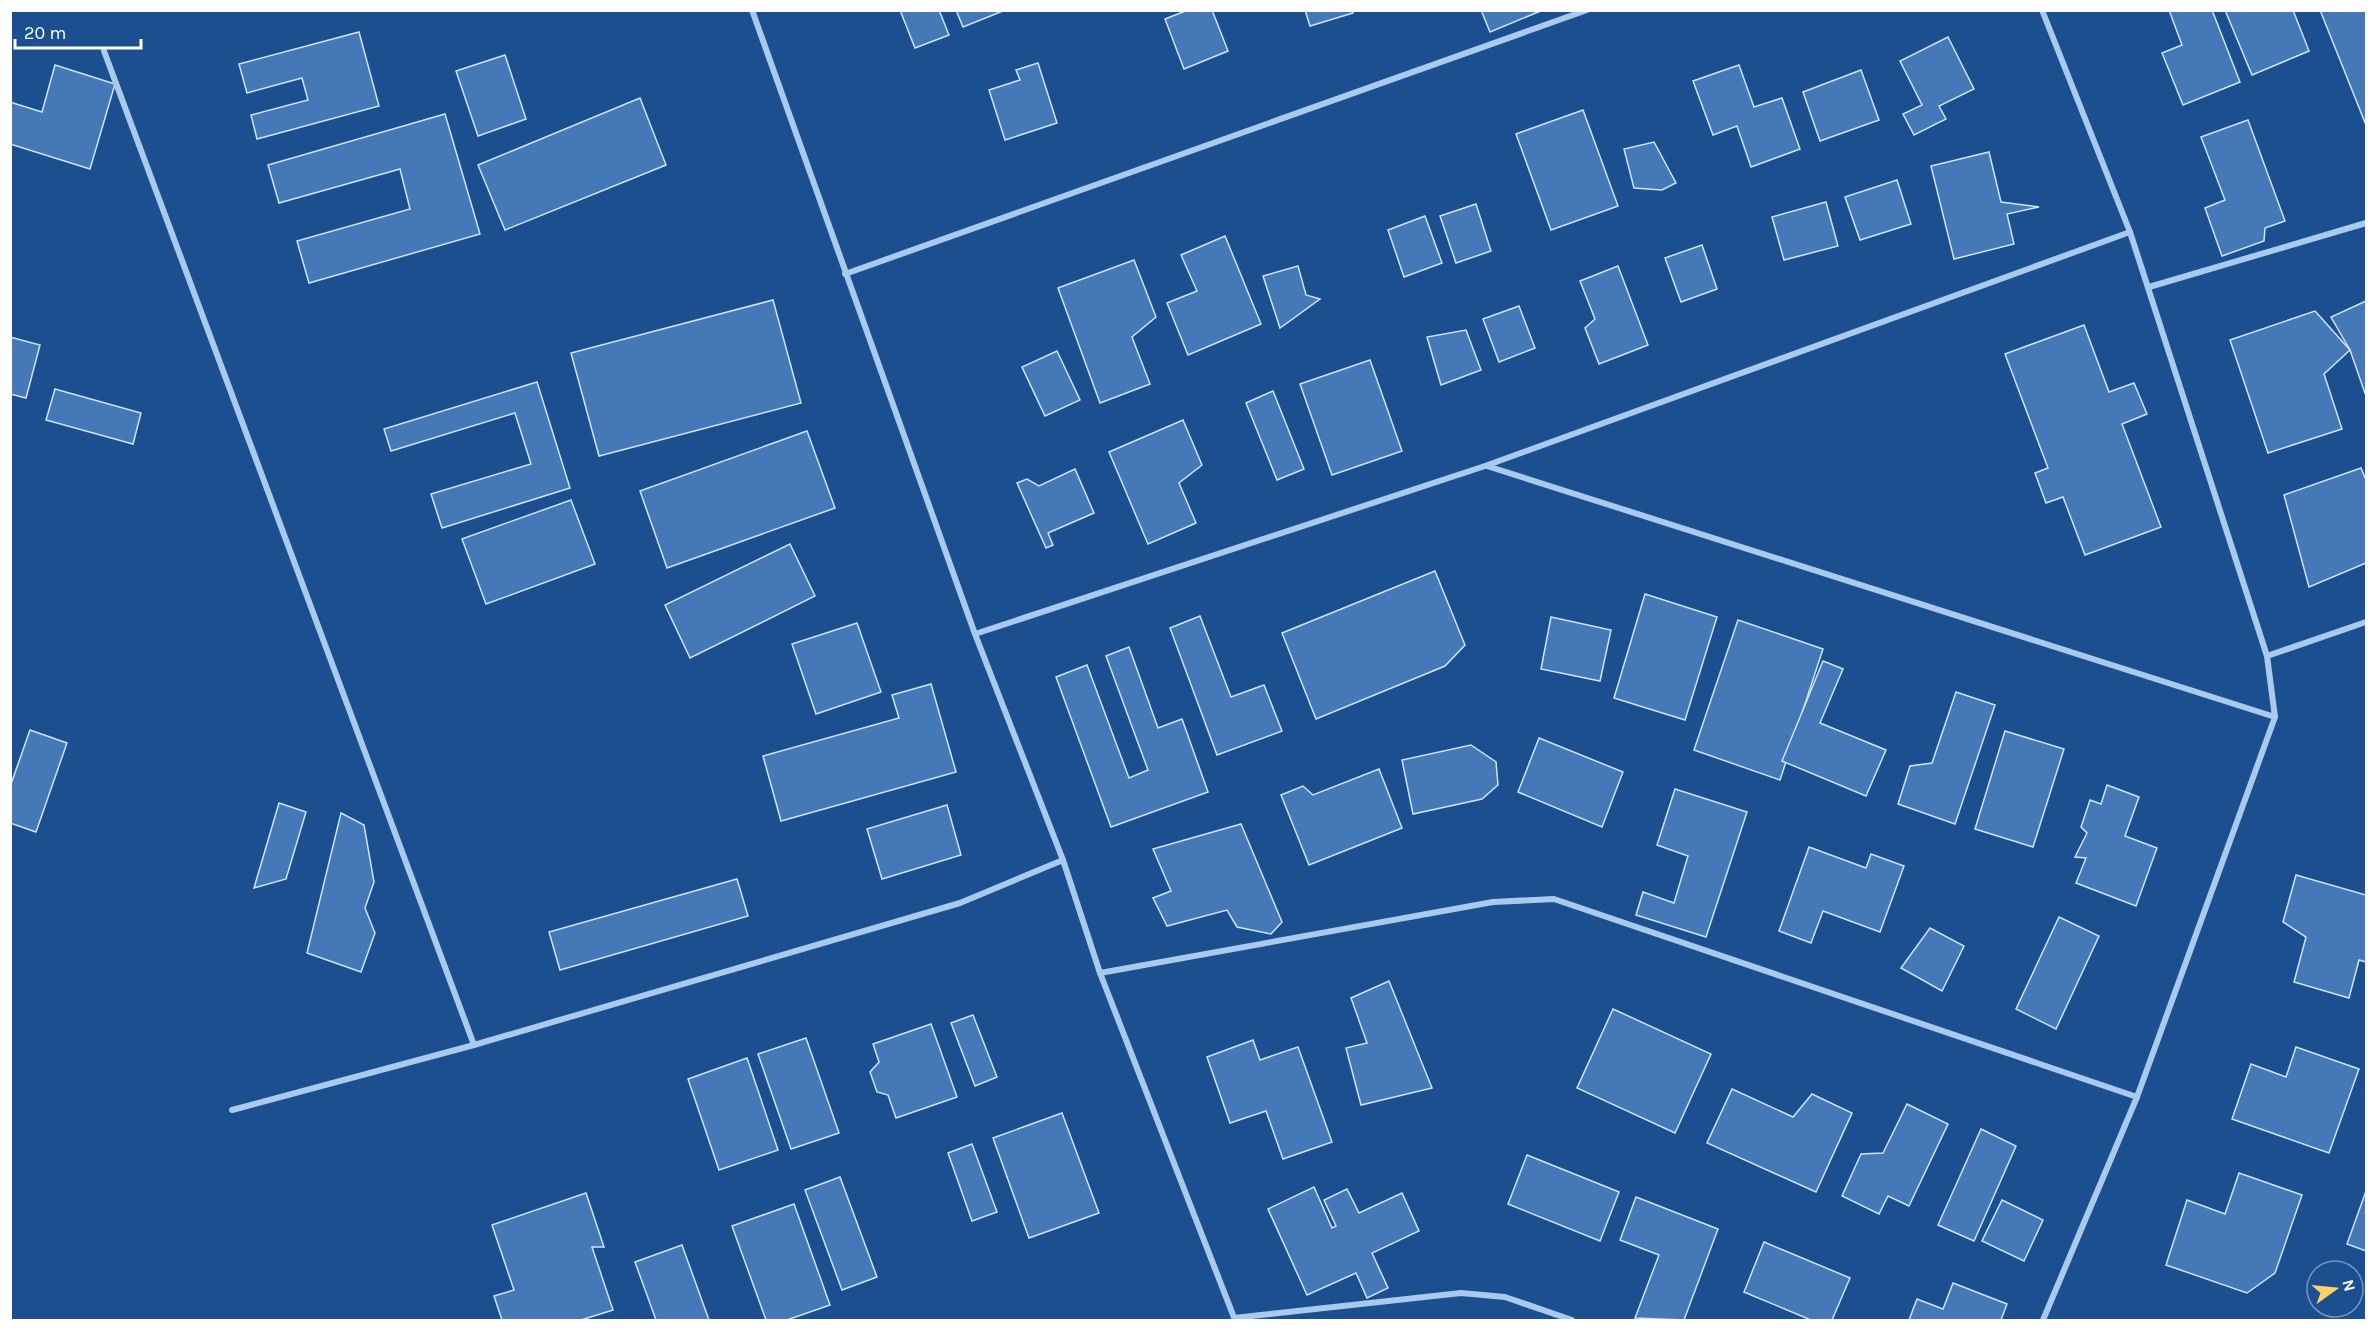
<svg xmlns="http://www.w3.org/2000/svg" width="2377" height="1331" font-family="Karla,sans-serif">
	<rect width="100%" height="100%" fill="#1b4f8f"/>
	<g fill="#4478b7" stroke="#cfe3fa" stroke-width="1.5">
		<path d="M900,10H939L949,35L915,48Z"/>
		<path d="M956,10H1002L1003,11L963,27Z"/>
		<path d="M1188,10H1212L1228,51L1184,69L1165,19Z"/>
		<path d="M1305,10H1352L1353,13L1310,26Z"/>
		<path d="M1481,10H1543L1490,32Z"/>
		<path d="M2169,10H2212L2240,82L2183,105L2162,53L2182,45Z"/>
		<path d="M2225,10H2293L2309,51L2252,75Z"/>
		<path d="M2320,10H2366V125Z"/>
		<path d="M359,32L379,106L257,139L251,115L308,100L302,78L247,93L239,64Z"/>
		<path d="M1948,37L1974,89L1939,106L1946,119L1914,135L1903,114L1922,105L1900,61Z"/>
		<path d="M505,55L526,119L478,136L456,71Z"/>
		<path d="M1038,63L1057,123L1005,140L989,90L1020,80L1016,70Z"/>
		<path d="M55,65L115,84L90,169L10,144V102L42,112Z"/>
		<path d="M1739,65L1754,107L1782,98L1800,149L1751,167L1737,126L1713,135L1693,81Z"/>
		<path d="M1861,70L1879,120L1820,141L1803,92Z"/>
		<path d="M640,98L666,165L505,230L478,165Z"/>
		<path d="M1583,110L1618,206L1551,230L1516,134Z"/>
		<path d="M445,114L480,234L309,283L297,241L410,209L400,169L279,203L268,165Z"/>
		<path d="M2248,120L2285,221L2265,228L2264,241L2222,256L2205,208L2225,200L2201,137Z"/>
		<path d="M1654,142L1676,183L1662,190L1634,188L1624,149Z"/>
		<path d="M1989,152L2001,202L2039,207L2007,214L2014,244L1954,259L1931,166Z"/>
		<path d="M1897,180L1911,224L1860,240L1845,197Z"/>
		<path d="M1826,202L1838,246L1784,260L1772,217Z"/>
		<path d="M1476,204L1491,251L1456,263L1440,216Z"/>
		<path d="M1425,216L1442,263L1404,277L1388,230Z"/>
		<path d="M1225,236L1261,324L1188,355L1167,303L1197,291L1181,255Z"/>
		<path d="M1702,245L1717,289L1681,302L1665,258Z"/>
		<path d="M1134,260L1156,317L1132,337L1150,384L1100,403L1058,288Z"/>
		<path d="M1298,266L1306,295L1320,299L1280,328L1263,276Z"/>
		<path d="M1618,266L1648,345L1599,364L1585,328L1595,319L1580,281Z"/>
		<path d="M773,300L801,403L599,456L571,353Z"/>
		<path d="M2366,301V396L2350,350L2331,317Z"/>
		<path d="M1519,306L1535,348L1499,362L1483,319Z"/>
		<path d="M2315,311L2350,350L2324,374L2342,429L2268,453L2230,340Z"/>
		<path d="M2084,325L2109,392L2134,383L2147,414L2122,424L2161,527L2085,555L2063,497L2046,503L2035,473L2048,468L2005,354Z"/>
		<path d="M1466,330L1481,370L1441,385L1427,337Z"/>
		<path d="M10,337L40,345L26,398L10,394Z"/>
		<path d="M1057,351L1080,400L1045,416L1022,367Z"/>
		<path d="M1370,360L1402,451L1332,475L1300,384Z"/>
		<path d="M537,382L570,488L442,528L431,494L531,464L515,413L391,451L384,429Z"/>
		<path d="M55,389L141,413L133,444L46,420Z"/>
		<path d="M1273,391L1304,469L1277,480L1246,403Z"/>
		<path d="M1183,420L1202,465L1179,483L1196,523L1148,544L1109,452Z"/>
		<path d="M807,431L835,508L667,568L640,491Z"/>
		<path d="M2361,468L2366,480V563L2309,587L2284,495Z"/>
		<path d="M1075,469L1094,513L1048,533L1053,545L1046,548L1017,483L1027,479L1039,486Z"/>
		<path d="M571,500L595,564L486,604L462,539Z"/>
		<path d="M790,544L815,596L690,658L665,605Z"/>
		<path d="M1435,571L1465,645L1445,666L1316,719L1282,633Z"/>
		<path d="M1645,594L1717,617L1685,720L1614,698Z"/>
		<path d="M1200,616L1231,697L1264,685L1282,731L1217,755L1170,628Z"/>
		<path d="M1551,617L1611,630L1600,681L1541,669Z"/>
		<path d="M1738,620L1823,649L1780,780L1694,750Z"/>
		<path d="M857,623L881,692L816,714L792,644Z"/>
		<path d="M1129,647L1158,728L1182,719L1208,792L1111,827L1056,677L1087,665L1129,778L1148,770L1106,656Z"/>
		<path d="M1823,661L1843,669L1820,723L1886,750L1866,796L1782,761Z"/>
		<path d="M931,684L956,772L781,821L763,756L899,718L892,695Z"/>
		<path d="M1956,692L1995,705L1955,824L1898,804L1910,766L1932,763Z"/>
		<path d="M30,730L67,743L36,832L10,823V787Z"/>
		<path d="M2005,731L2064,749L2033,847L1975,829Z"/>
		<path d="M1539,738L1623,772L1602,827L1518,792Z"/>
		<path d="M1471,745L1496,762L1498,785L1482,799L1413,814L1402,760Z"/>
		<path d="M1379,769L1402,828L1309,865L1281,795L1303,786L1313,795Z"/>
		<path d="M2107,785L2139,797L2125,836L2157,848L2136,906L2076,883L2086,858L2075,857L2087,833L2081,827L2090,800L2101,804Z"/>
		<path d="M1675,789L1747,812L1706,937L1636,915L1643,892L1674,903L1688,856L1657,845Z"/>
		<path d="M279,803L306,812L286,879L254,888Z"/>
		<path d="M947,805L961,855L882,879L867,829Z"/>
		<path d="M341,813L364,825L374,882L365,908L375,933L361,972L307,953Z"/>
		<path d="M1241,824L1282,922L1271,934L1237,927L1227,910L1167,926L1153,898L1171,891L1153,849Z"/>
		<path d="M1809,847L1866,868L1871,854L1904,866L1880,932L1823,911L1811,943L1779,931Z"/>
		<path d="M2296,875L2366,895V962L2359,960L2349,998L2294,982L2306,937L2283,922Z"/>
		<path d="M737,879L748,916L560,970L549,932Z"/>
		<path d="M2059,917L2099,936L2056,1029L2016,1009Z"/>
		<path d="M1930,928L1964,946L1942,991L1901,968Z"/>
		<path d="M1389,981L1432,1088L1361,1105L1346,1048L1367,1043L1351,998Z"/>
		<path d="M1613,1009L1711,1054L1675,1133L1577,1088Z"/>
		<path d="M973,1015L997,1077L975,1086L951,1023Z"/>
		<path d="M931,1024L957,1097L896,1118L888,1095L877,1092L870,1072L879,1062L873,1044Z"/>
		<path d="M806,1038L839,1133L791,1149L758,1054Z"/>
		<path d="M1253,1040L1260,1060L1298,1047L1332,1142L1283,1159L1266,1111L1230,1123L1207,1057Z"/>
		<path d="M2296,1047L2359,1069L2329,1153L2232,1119L2251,1064L2286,1077Z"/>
		<path d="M747,1058L778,1150L719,1170L688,1079Z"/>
		<path d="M1732,1089L1793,1117L1812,1094L1852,1113L1816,1192L1707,1143Z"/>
		<path d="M1907,1104L1948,1124L1909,1206L1888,1196L1879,1214L1842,1196L1861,1154L1883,1153Z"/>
		<path d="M1062,1113L1099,1213L1029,1238L993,1138Z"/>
		<path d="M1981,1129L2016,1146L1974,1241L1938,1225Z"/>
		<path d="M972,1144L997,1212L972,1221L948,1153Z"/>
		<path d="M1527,1155L1619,1192L1600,1241L1508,1204Z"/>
		<path d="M2239,1173L2302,1195L2275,1273L2247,1293L2166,1265L2187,1200L2225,1214Z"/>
		<path d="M840,1177L877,1277L842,1290L805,1190Z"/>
		<path d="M1314,1187L1332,1228L1336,1226L1324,1200L1347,1189L1359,1213L1402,1193L1419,1231L1372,1253L1388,1288L1367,1298L1356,1273L1307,1295L1268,1209Z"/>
		<path d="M2366,1191V1251L2347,1244Z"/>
		<path d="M586,1193L604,1247H592L613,1310L581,1320H502L494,1296L514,1290L492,1225Z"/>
		<path d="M1636,1197L1718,1229L1684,1320L1635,1318L1659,1255L1620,1240Z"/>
		<path d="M2002,1200L2043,1220L2024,1261L1982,1241Z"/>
		<path d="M794,1204L830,1305L787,1320H766L732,1226Z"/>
		<path d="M1764,1242L1850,1278L1832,1320H1811L1744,1292Z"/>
		<path d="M682,1245L709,1320H656L635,1262Z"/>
		<path d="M1953,1283L2007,1304L2001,1320H1909L1917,1299L1943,1309Z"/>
	</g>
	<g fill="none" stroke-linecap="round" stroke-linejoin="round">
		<g stroke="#a9c9ee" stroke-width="6">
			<path d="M2042,10L2130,232L2267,656L2275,717L2137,1097L2043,1320"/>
			<path d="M104,51L474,1045"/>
			<path d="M845,274L1587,10"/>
			<path d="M2149,287L2366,223"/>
			<path d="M1487,466L2275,717"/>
			<path d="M975,634L1485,466L2130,232"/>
			<path d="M2267,656L2366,622"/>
			<path d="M1063,860L1100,973L1235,1320"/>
			<path d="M1100,973L1493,902L1554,899L2137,1097"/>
			<path d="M232,1110L474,1045L960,903L1063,860L975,634L752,10"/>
			<path d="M1234,1318L1461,1293L1505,1297L1572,1320"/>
		</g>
	</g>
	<rect width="2377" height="1331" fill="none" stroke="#ffffff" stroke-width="24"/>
	<g transform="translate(2335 1289) rotate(75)"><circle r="28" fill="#1b4f8f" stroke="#7695bc" stroke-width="1.5"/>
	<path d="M0-4.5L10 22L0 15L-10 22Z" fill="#ffd166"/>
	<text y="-9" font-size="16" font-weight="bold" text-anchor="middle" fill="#ffffff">N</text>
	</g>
	<path d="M15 39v9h126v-9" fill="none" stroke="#ffffff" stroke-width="3"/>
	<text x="24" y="39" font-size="18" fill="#ffffff" stroke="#1b4f8f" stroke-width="4.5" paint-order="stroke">20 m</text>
</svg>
